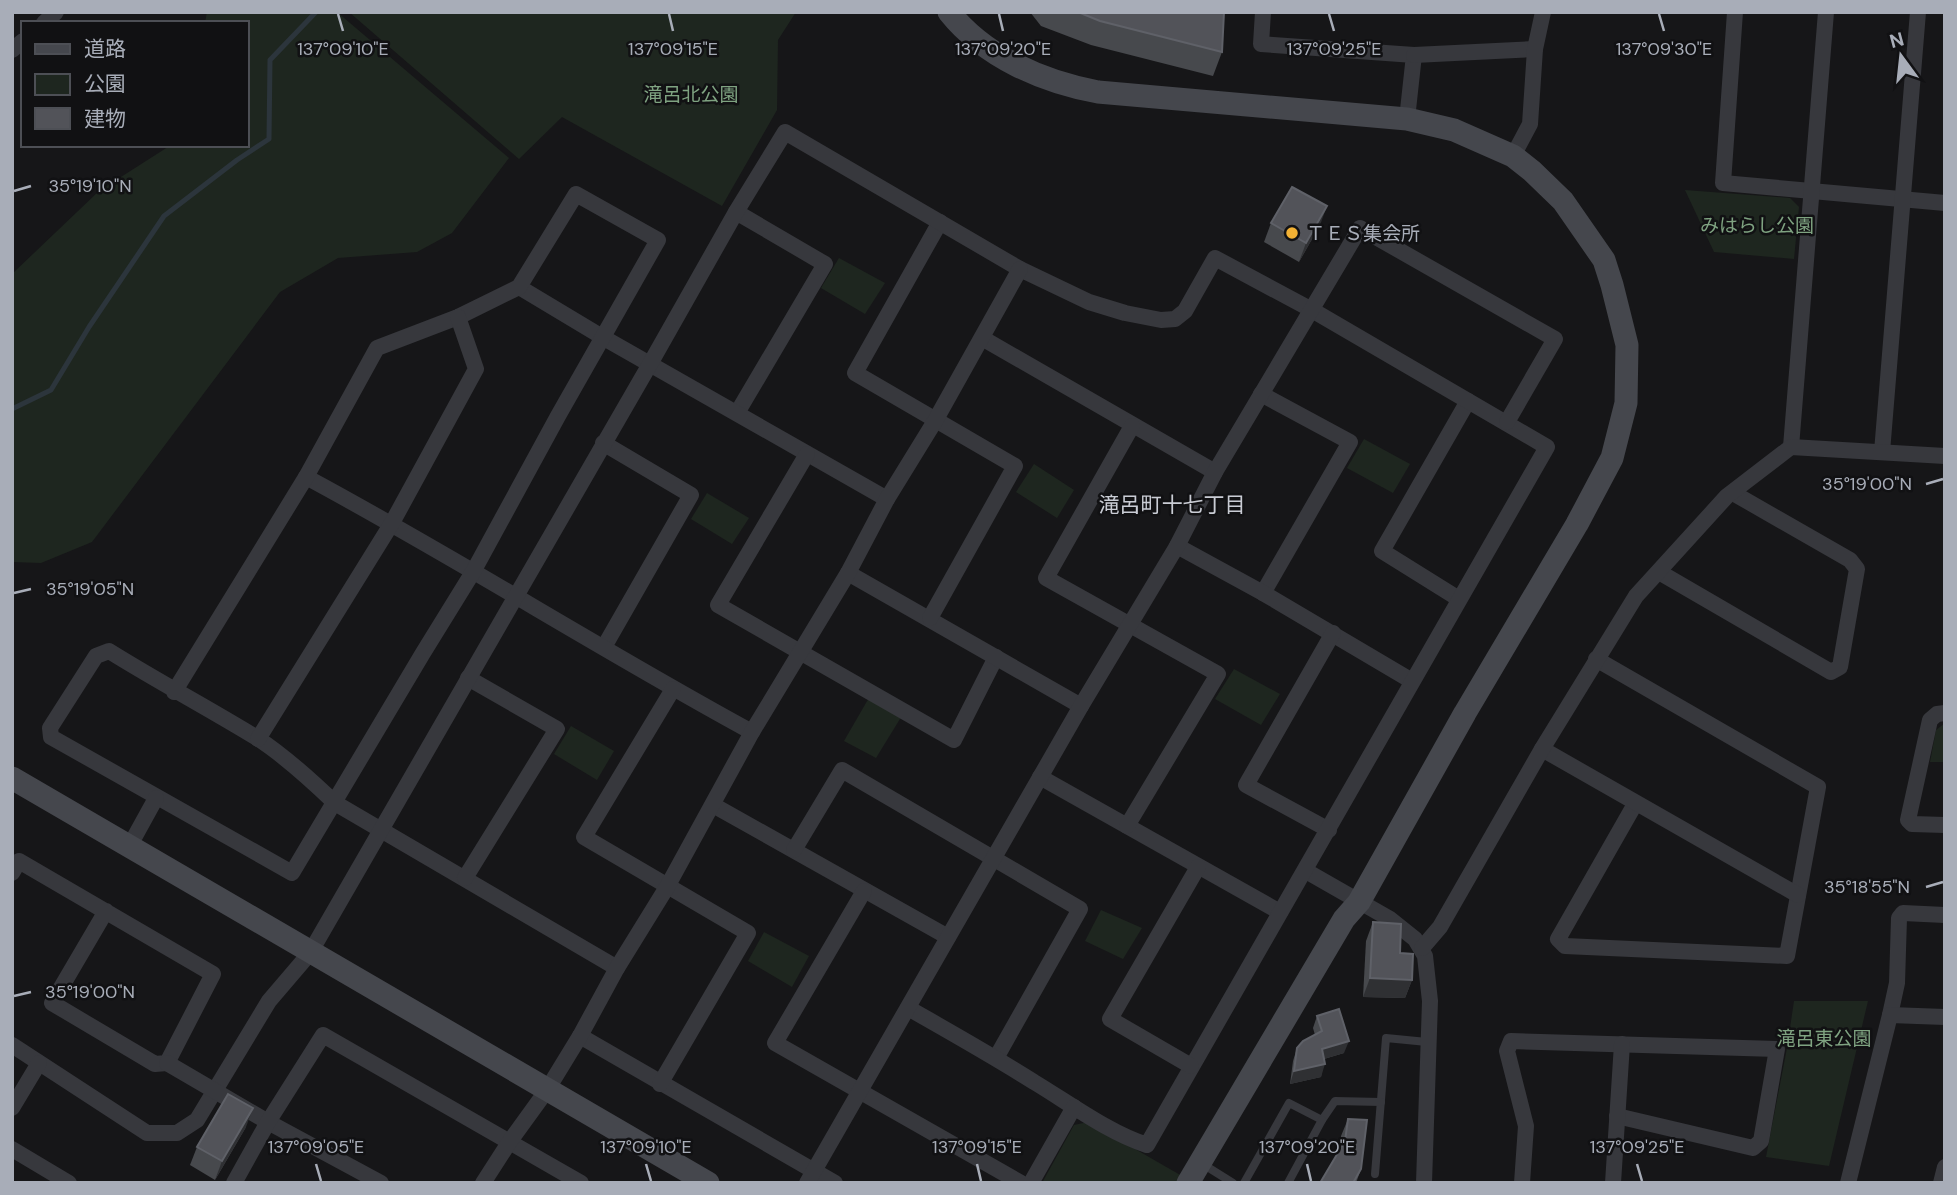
<svg xmlns="http://www.w3.org/2000/svg" width="1957" height="1195" font-family="'DM Sans','Noto Sans JP',sans-serif">
	<rect width="100%" height="100%" fill="#161618"/>
	<g fill="#1e261f">
		<path d="M207,12H337L509,158L452,233L417,252L338,258L280,292L92,542L41,563L12,562V274L99,191L171,145H247V23H205Z"/>
		<path d="M349,12H796L778,40L777,110L722,206L562,117L519,159Z"/>
		<path d="M1685,190L1790,198L1799,207L1794,259L1714,252Z"/>
		<path d="M839,258L885,283L865,314L821,288Z"/>
		<path d="M1364,439L1410,464L1393,493L1347,468Z"/>
		<path d="M1034,464L1074,490L1057,518L1016,492Z"/>
		<path d="M707,493L749,518L732,544L691,519Z"/>
		<path d="M1234,669L1280,694L1261,725L1215,699Z"/>
		<path d="M870,696L903,714L876,758L844,741Z"/>
		<path d="M1945,723V762H1930L1936,730Z"/>
		<path d="M571,726L614,751L597,780L554,754Z"/>
		<path d="M1101,910L1142,928L1123,959L1085,941Z"/>
		<path d="M764,932L809,956L792,987L748,961Z"/>
		<path d="M1794,1001H1868L1829,1166L1766,1157L1787,1048Z"/>
		<path d="M1088,1122L1182,1176L1177,1183H1042L1074,1125Z"/>
	</g>
	<g fill="none" stroke-linecap="round" stroke-linejoin="round">
		<path stroke="#2c353c" stroke-width="5" d="M12,409L51,390L89,327L164,216L237,160L269,139L270,60L316,12"/>
		<g stroke="#37383d" stroke-width="8">
			<path d="M1201,1163L1233,1183"/>
			<path d="M1375,1174L1386,1038L1427,1042"/>
			<path d="M1244,1183L1289,1103L1322,1120L1335,1101L1381,1102"/>
			<path d="M1288,1183L1322,1120"/>
		</g>
		<g stroke="#37383d" stroke-width="16">
			<path d="M1263,12L1261,44L1414,55L1407,119"/>
			<path d="M1735,12L1723,183L1945,203"/>
			<path d="M44,23L56,12"/>
			<path d="M12,50L23,41"/>
			<path d="M1414,55L1535,49"/>
			<path d="M1513,156L1530,124L1535,49L1543,12"/>
			<path d="M736,212L825,264L737,413"/>
			<path d="M519,287L604,338L887,499"/>
			<path d="M982,338L1215,472"/>
			<path d="M1261,394L1350,442L1263,593"/>
			<path d="M603,443L691,495L604,647"/>
			<path d="M1791,447L1826,12"/>
			<path d="M1882,452L1918,12"/>
			<path d="M807,454L718,605L954,740L996,657"/>
			<path d="M306,477C457,558 601,650 752,732"/>
			<path d="M1177,546L1263,593L1412,681"/>
			<path d="M1659,572L1831,672L1840,667L1857,569L1850,560L1733,493"/>
			<path d="M848,573L1081,706"/>
			<path d="M1459,599L1382,551L1468,401"/>
			<path d="M930,618L1015,466L855,373L940,222"/>
			<path d="M1596,659L1818,787L1787,956L1565,946L1558,939L1635,804"/>
			<path d="M174,692L306,477L377,348L458,317L519,287L576,194L658,240L558,416L473,572L423,653L292,873L51,737L50,728L96,656L109,651C157,681 208,708 257,738C285,756 311,780 335,803L617,968"/>
			<path d="M1945,713L1937,714L1930,720L1908,820L1912,824L1945,825"/>
			<path d="M258,739L392,523L476,369L458,317"/>
			<path d="M1542,749L1798,895"/>
			<path d="M1040,777L1280,912"/>
			<path d="M713,805L948,937"/>
			<path d="M1127,826L1218,674L1046,578L1132,426"/>
			<path d="M1329,830L1246,785L1333,633"/>
			<path d="M129,847L156,798"/>
			<path d="M794,850L842,770L1080,909L996,1058"/>
			<path d="M1306,871L1390,919L1415,939L1425,956L1430,1001L1424,1183"/>
			<path d="M12,873L19,861L213,974L167,1063L155,1064L52,1003L106,911"/>
			<path d="M465,878L557,729L468,678"/>
			<path d="M864,891L775,1043L1021,1183"/>
			<path d="M1422,948L1440,927L1542,749L1636,596L1727,496L1791,447L1945,456"/>
			<path d="M1890,1015L1897,983L1899,918L1903,913L1945,915"/>
			<path d="M580,1036L835,1183"/>
			<path d="M12,1045L147,1133H177L197,1120L269,1001L310,953L650,364L736,212L785,132L1020,269L1089,302L1125,313L1161,320L1175,319L1185,311L1215,258L1312,310L1547,447L1147,1145C1109,1133 1069,1103 1034,1082C993,1056 950,1032 908,1008"/>
			<path d="M167,1063L268,1122L381,1183"/>
			<path d="M1191,1066L1110,1019L1198,867"/>
			<path d="M660,1084L748,933L584,837L673,689"/>
			<path d="M12,1108L39,1063"/>
			<path d="M12,1149L69,1183"/>
			<path d="M234,1183L268,1122L323,1035L581,1183"/>
			<path d="M483,1183L510,1141L547,1090L580,1036L617,968L667,887L752,732L848,573L887,499L935,421L1020,269"/>
			<path d="M807,1183L1081,706L1177,546L1215,472L1360,228L1555,339L1507,422"/>
			<path d="M1031,1183L1074,1107"/>
			<path d="M1522,1183L1526,1126L1507,1051L1511,1041L1777,1049L1761,1141L1753,1148L1617,1116"/>
			<path d="M1613,1183L1622,1044"/>
			<path d="M1848,1183L1890,1015L1945,1017"/>
			<path d="M1941,1183L1945,1167"/>
		</g>
		<g stroke="#45474d" stroke-width="23">
			<path d="M949,12C985,57 1043,82 1098,92L1407,119L1454,130L1513,156L1532,171L1563,201L1604,260L1612,285L1627,345L1626,403L1612,458L1577,524L1465,713L1359,902L1344,919L1188,1183"/>
			<path d="M12,778L708,1183"/>
		</g>
	</g>
	<g fill="#47494d">
		<path d="M1030,12H1224L1222,52L1213,76L1091,45L1041,26Z"/>
		<path d="M1271,223L1320,225L1299,262L1264,242Z"/>
		<path d="M1373,922L1400,953L1412,980L1405,998L1363,997L1366,941Z"/>
		<path d="M1317,1016L1344,1053L1324,1059L1321,1077L1290,1084L1293,1061L1297,1048L1315,1035L1313,1028Z"/>
		<path d="M1348,1119L1361,1169L1356,1183H1320L1340,1150L1341,1136Z"/>
		<path d="M246,1127L215,1180L190,1165L197,1147Z"/>
	</g>
	<g fill="#2f3033">
		<path d="M1327,206L1320,225L1299,262L1306,243Z"/>
		<path d="M1370,978L1412,980L1405,998L1363,997Z"/>
		<path d="M1349,1041L1344,1053L1317,1061L1322,1049Z"/>
		<path d="M1325,1064L1321,1077L1290,1084L1294,1071Z"/>
		<path d="M253,1108L246,1127L215,1180L222,1161Z"/>
	</g>
	<g fill="#525359" stroke="#5f6168" stroke-width="2">
		<path d="M1078,12H1224L1222,52L1100,21Z"/>
		<path d="M1292,187L1327,206L1306,243L1271,223Z"/>
		<path d="M1373,922L1401,924L1400,953L1413,954L1412,980L1370,978Z"/>
		<path d="M1339,1009L1349,1041L1322,1049L1325,1064L1294,1071L1297,1048L1303,1041L1322,1031L1317,1016Z"/>
		<path d="M228,1094L253,1108L222,1161L197,1147Z"/>
		<path d="M1348,1119L1367,1120L1361,1169L1353,1183H1320L1345,1141Z"/>
	</g>
	<path fill="none" stroke="#a8adb8" stroke-width="2.5" d="M338,14L343,31M669,14L673,31M999,14L1003,31M1329,14L1334,31M1659,14L1664,31M14,191L31,186M1926,484L1943,479M14,593L31,589M1926,887L1943,882M14,996L31,992M316,1164L321,1181M646,1164L651,1181M977,1164L981,1181M1307,1164L1311,1181M1637,1164L1642,1181"/>
	<circle fill="#f2b134" stroke="#111113" stroke-width="2.5" cx="1292" cy="233" r="7"/>
	<g text-anchor="middle" dominant-baseline="central" stroke-width="5" stroke-linejoin="round" paint-order="stroke">
		<g font-size="19" fill="#7fa381" stroke="#111113">
			<text x="691" y="94">滝呂北公園</text>
			<text x="1757" y="225">みはらし公園</text>
			<text x="1824" y="1038">滝呂東公園</text>
		</g>
		<g font-size="19" fill="#a8adb8" stroke="#111113" text-anchor="start">
			<text x="1306" y="233">ＴＥＳ集会所</text>
		</g>
		<g font-size="21" fill="#c9ccd4" stroke="#111113">
			<text x="1172" y="505">滝呂町十七丁目</text>
		</g>
	</g>
	<g font-size="18" text-anchor="middle" fill="#a8adb8" stroke="#111113" stroke-width="5" stroke-linejoin="round" paint-order="stroke">
		<text x="343" y="55">137°09'10"E</text>
		<text x="673" y="55">137°09'15"E</text>
		<text x="1003" y="55">137°09'20"E</text>
		<text x="1334" y="55">137°09'25"E</text>
		<text x="1664" y="55">137°09'30"E</text>
		<text x="90" y="192">35°19'10"N</text>
		<text x="1867" y="490">35°19'00"N</text>
		<text x="90" y="595">35°19'05"N</text>
		<text x="1867" y="893">35°18'55"N</text>
		<text x="90" y="998">35°19'00"N</text>
		<text x="316" y="1153">137°09'05"E</text>
		<text x="646" y="1153">137°09'10"E</text>
		<text x="977" y="1153">137°09'15"E</text>
		<text x="1307" y="1153">137°09'20"E</text>
		<text x="1637" y="1153">137°09'25"E</text>
	</g>
	<rect width="1957" height="1195" fill="none" stroke="#a8adb8" stroke-width="28"/>
	<rect x="21" y="21" width="228" height="126" fill="#111113" stroke="#4d4f55" stroke-width="2"/>
	<rect x="35" y="44" width="35" height="10" fill="#45474d" stroke="#4d4f55" stroke-width="2"/>
	<text x="84" y="56" font-size="21" fill="#a8adb8">道路</text>
	<rect x="35" y="74" width="35" height="21" fill="#1e261f" stroke="#4d4f55" stroke-width="2"/>
	<text x="84" y="91" font-size="21" fill="#a8adb8">公園</text>
	<rect x="35" y="108" width="35" height="21" fill="#525359" stroke="#4d4f55" stroke-width="2"/>
	<text x="84" y="126" font-size="21" fill="#a8adb8">建物</text>
	<g transform="translate(1901 56) rotate(345)" stroke="#111113" stroke-width="5" paint-order="stroke">
	<path d="M0-5L12 26L0 18L-12 26Z" fill="#a8adb8"/>
	<text y="-10" font-size="19" font-weight="bold" text-anchor="middle" fill="#a8adb8">N</text>
	</g>
</svg>
